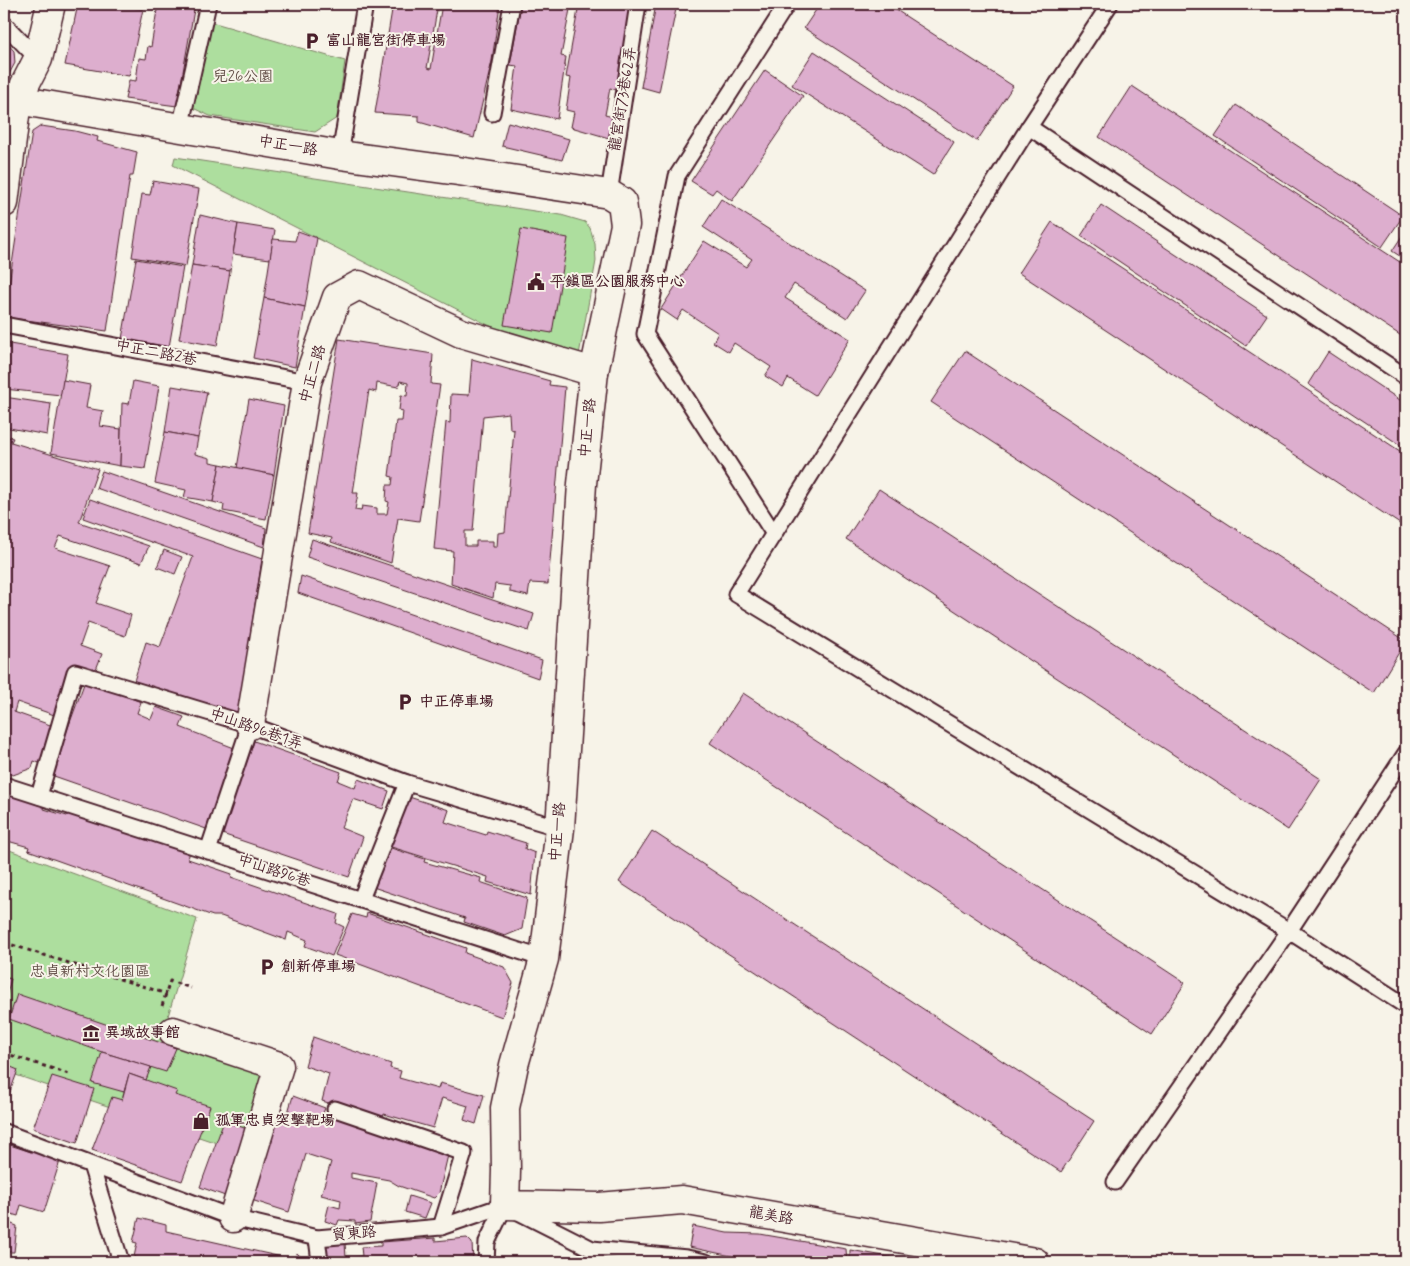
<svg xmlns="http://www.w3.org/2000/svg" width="1410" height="1266" font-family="Mynerve,'LXGW WenKai TC',sans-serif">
	<rect width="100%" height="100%" fill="#f7f3e8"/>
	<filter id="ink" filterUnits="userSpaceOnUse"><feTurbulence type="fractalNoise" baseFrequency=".02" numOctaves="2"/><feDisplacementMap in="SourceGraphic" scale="10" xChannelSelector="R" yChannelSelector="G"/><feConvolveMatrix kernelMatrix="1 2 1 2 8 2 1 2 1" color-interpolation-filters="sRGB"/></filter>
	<g filter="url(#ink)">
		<g fill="#adde9e" stroke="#7c7e64">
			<path d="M208,21L345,61L337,118L315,132L210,116L193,108Z"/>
			<path d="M175,157L561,215L585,222L590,228L595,244L596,261L579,355L555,359L173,165Z"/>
			<path d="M4,848L197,919L168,1016L294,1065L258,1157L4,1071Z"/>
		</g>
		<g fill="#ddaece" stroke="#4a1f2b" fill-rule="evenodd">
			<path d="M78,4H136L135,8L143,9L129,76L65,65Z"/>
			<path d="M158,4H195L177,106L125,99L129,80L136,81L139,58L146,59L148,46L151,47Z"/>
			<path d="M393,4H438L427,68L431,69L442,4H500L492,61L474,138L419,122V116L375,113Z"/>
			<path d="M521,4H571L561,56L566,57L557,119L511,109L517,66L510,65Z"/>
			<path d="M579,4H632L617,90L610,88L605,115L613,117L609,138L571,127L574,112L566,110L571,78L566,77Z"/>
			<path d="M656,4H677L659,92L641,87Z"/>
			<path d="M820,4H887L1013,86L977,141L804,28Z"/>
			<path d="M4,40L14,51L15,63L9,74L4,78Z"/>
			<path d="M814,51L954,142L933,175L792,85Z"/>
			<path d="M765,70L803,96L732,201L716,189L712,194L691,181Z"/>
			<path d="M1132,86L1406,266V339L1099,137Z"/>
			<path d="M1236,105L1403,216L1382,247L1215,136Z"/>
			<path d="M508,122L569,139L562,160L502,146Z"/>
			<path d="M41,126L75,131L98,137L97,141L137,152L133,176H130L107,331L4,317L32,132Z"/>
			<path d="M153,181L199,189L186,266L132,257L142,194L150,195Z"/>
			<path d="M721,199L865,291L847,318L794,284L785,298L850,339L815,395L788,378L783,387L765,376L771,367L734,343L729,352L713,342L718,333L683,310L677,320L661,309L704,241L746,267L752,259L703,227Z"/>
			<path d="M1101,205L1267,315L1246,346L1081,236Z"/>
			<path d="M200,215L238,224L230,271L192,265Z"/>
			<path d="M1052,222L1406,455V528L1019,273Z"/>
			<path d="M238,224L275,230L270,259L233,254Z"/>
			<path d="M521,229L568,238L552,333L504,325Z"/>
			<path d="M1406,230V260L1392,251Z"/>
			<path d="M298,231L317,238L305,307L264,298L273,239L295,241Z"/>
			<path d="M136,259L183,267L169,347L122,339Z"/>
			<path d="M192,265L230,271L217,346L179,339Z"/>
			<path d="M264,298L305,307L295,367L253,358Z"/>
			<path d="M339,339L433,354L431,384L440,385L419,521L398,518L391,563L331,542L332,538L308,533ZM400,381L408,383L407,396L401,395L399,410L403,411L402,421H396L389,476L393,477L392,485H387L386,501L389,502L387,514H377V508L362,506L361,511L355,510L358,493H353L369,390L376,392L377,383L398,387Z"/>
			<path d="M4,343L68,354L61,395L4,389Z"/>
			<path d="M965,351L1406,641L1374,693L931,402Z"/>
			<path d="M1328,352L1406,404V449L1308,384Z"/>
			<path d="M472,359L550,381L549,385L565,387L548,584L530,583L528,596L510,592V586L495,584L493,598L451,584L453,551L434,549L446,422L450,423L451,394L469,395ZM509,413L510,429L514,430L505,532L498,533L497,547H493V541H476V546H465V531H473L483,416Z"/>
			<path d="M63,380L90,385L86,408L103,411L100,426L121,429L120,466L51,453Z"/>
			<path d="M133,381L159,386L145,469L120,466L122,403L129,404Z"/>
			<path d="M172,386L207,392L198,438L165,432Z"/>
			<path d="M4,397L51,404L47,435L4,427Z"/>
			<path d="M249,399L284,406L274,475L237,468Z"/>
			<path d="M165,432L198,438L195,454L210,458V462L220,464L213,502L184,497L186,490L155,483Z"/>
			<path d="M4,436L13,438L11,442L98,469L79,522L149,546L141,563L60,536L55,548L110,566L96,603L131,615L125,636L88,623L80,646L102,654L95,672L77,665L60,717L17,702L14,712L53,726L42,764L34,761L32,768L13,775L4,772Z"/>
			<path d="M220,464L274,475L266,519L223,511L224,505L213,502Z"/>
			<path d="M102,471L266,528L264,547L96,488Z"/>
			<path d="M879,489L1321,779L1288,830L846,539Z"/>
			<path d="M90,499L262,559L238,715L134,681L146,642L160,647L193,557L83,518Z"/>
			<path d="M312,539L534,614L529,631L307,557Z"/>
			<path d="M164,550L182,557L175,574L157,567Z"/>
			<path d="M301,576L542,660L538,678L298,593Z"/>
			<path d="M85,681L141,702L137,713L151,719L156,707L184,717L180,727L242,751L212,831L51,775Z"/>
			<path d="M743,693L1185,983L1152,1034L710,743Z"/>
			<path d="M254,741L341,772L338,781L355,788L358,779L389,791L383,809L353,799L341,828L363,837L349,877L222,834Z"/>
			<path d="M4,789L46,801L44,809L67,816L70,810L190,851L188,859L232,874L231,877L338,914L336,923L344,927L332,956L305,946L307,940L288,932L286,940L221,916H213L28,850L29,847L4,840Z"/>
			<path d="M406,796L449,810L445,822L486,835L487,831L526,843L525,849L535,853L531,895L487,882L488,877L388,846Z"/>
			<path d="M652,831L1094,1121L1061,1172L619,882Z"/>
			<path d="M388,847L425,859L424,862L481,878L480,882L527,898L522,929L505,936L464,922L465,918L373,887Z"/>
			<path d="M367,913L466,948L465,953L504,967L513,983L502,1017L335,955L352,914L366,918Z"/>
			<path d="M4,977L11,979L6,997L4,996Z"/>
			<path d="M17,994L176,1048L166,1072L102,1052L9,1019Z"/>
			<path d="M313,1037L391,1064L390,1068L401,1071L399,1078L438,1089L440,1083L484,1095L476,1124L464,1120L468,1106L442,1098L433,1128L384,1114L383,1119L322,1101L329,1074L305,1066Z"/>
			<path d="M102,1052L151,1067L146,1080L129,1074L124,1092L92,1083Z"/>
			<path d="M4,1064L18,1070L4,1108Z"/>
			<path d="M129,1074L177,1091L175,1095L210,1106L182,1181L92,1150L112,1097L122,1100Z"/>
			<path d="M52,1076L94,1089L77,1143L33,1128Z"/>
			<path d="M293,1096L325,1108L323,1113L448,1155L439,1193L434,1198L399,1186L389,1180L351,1173V1178L377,1183L370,1222L355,1224V1221L339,1220L337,1225L325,1221L329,1205L340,1208L341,1200L321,1195L331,1162L306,1154L289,1212L245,1198L271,1114L286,1119Z"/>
			<path d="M224,1121L253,1131L228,1197L200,1187Z"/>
			<path d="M4,1143L31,1152L32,1149L60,1161L44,1212L21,1205L18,1216L4,1212Z"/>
			<path d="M409,1196L431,1203L425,1218L405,1212Z"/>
			<path d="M139,1218L166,1225V1231L295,1260L297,1253L306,1262H141L142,1259L134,1257L137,1243L133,1242Z"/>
			<path d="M4,1221L17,1226L14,1252H4Z"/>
			<path d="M693,1226L727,1233L760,1234L846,1249L847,1262H744L735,1260L736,1257L689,1247Z"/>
			<path d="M435,1238V1241L467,1238L472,1243L473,1262H324L322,1244L345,1243L346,1258L362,1256L361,1247L381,1246V1242Z"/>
			<path d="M850,1250L918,1262H850Z"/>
		</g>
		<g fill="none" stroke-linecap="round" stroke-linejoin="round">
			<g stroke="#4a1f2b" stroke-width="19">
				<g id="lane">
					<path d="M1110,4L1029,127L736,594L1289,931L1406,1006"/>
					<path d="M4,24L38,59"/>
					<path d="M492,113L512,4"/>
					<path d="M1029,127L1406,377"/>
					<path d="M180,128L208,4"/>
					<path d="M340,155L365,4"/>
					<path d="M609,194L638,4"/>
					<path d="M4,325L307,382"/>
					<path d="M774,534L645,334L677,176L787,4"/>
					<path d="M4,785L544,959"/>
					<path d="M39,796L75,672L250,725L407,783L560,828"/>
					<path d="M208,851L250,725"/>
					<path d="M361,899L407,783"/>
					<path d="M335,1109L464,1153L441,1227"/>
					<path d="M4,1132L233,1218L317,1238L441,1227L505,1205L592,1249L687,1258L706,1262"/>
					<path d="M91,1165L121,1262"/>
					<path d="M1115,1182L1289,931L1406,753"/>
					<path d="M317,1238L320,1262"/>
					<path d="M486,1262L487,1242L505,1205"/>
				</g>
			</g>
			<g stroke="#4a1f2b" stroke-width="31">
				<g id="street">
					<path d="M4,103L17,100L340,155L458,171L609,194L622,202L625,225L594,372L582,484L560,828L544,959L514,1065L505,1108L506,1170L505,1205L599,1207L682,1200L1035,1262"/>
					<path d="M4,203L17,100L38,59L51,4"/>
					<path d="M250,725L307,382L337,297L359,285L461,333L594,372"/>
					<path d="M173,1031L279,1066L233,1218"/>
				</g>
			</g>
			<g stroke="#4a1f2b" stroke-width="3" stroke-dasharray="4 4" stroke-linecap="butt">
				<path d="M4,964L9,944L167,994"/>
				<path d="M162,1006L170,981L191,988"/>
				<path d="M4,1053L72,1075"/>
			</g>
			<use href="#lane" stroke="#f7f3e8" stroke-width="15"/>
			<use href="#street" stroke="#f7f3e8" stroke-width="28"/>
		</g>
	</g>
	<defs>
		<g id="parking-bare" transform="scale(1.35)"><path d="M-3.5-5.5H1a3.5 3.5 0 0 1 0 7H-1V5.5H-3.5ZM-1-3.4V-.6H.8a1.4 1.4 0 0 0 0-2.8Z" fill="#4a1f2b" stroke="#f7f3e8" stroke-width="2.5" paint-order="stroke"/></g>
		<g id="civic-bare" transform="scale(1.35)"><path d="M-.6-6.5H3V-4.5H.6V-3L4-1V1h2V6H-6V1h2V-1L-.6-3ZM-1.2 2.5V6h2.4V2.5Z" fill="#4a1f2b" stroke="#f7f3e8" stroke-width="2.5" paint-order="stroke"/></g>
		<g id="museum-bare" transform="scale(1.35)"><path d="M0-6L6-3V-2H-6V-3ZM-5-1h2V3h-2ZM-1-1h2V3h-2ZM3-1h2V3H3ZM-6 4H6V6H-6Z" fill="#4a1f2b" stroke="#f7f3e8" stroke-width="2.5" paint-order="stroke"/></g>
		<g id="shop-bare" transform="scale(1.35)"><path d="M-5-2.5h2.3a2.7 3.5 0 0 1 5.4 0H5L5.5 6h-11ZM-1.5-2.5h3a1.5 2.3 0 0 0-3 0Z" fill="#4a1f2b" stroke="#f7f3e8" stroke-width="2.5" paint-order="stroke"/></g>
	</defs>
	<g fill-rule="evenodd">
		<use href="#parking-bare" x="312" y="41"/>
		<use href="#civic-bare" x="536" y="282"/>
		<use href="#parking-bare" x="405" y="702"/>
		<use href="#parking-bare" x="267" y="967"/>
		<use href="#museum-bare" x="91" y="1033"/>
		<use href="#shop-bare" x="201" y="1121"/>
	</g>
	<g text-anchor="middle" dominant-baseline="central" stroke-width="4" stroke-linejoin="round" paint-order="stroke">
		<g font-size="15" font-weight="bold" fill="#4a1f2b" stroke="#f7f3e8" text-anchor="start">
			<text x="326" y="41">富山龍宮街停車場</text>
			<text x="550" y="282">平鎮區公園服務中心</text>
			<text x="419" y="702">中正停車場</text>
			<text x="281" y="967">創新停車場</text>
			<text x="105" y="1033">異域故事館</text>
			<text x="215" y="1121">孤軍忠貞突擊靶場</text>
		</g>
		<g font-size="15" fill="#634f48" stroke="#f7f3e8">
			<text x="243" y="77">兒26公園</text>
			<text x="90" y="972">忠貞新村文化園區</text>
		</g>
		<g font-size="15" fill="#4a1f2b" stroke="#f7f3e8">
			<text transform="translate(623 99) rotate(-81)">龍宮街73巷62弄</text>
			<text transform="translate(288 146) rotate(10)">中正一路</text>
			<text transform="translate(156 353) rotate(11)">中正二路2巷</text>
			<text transform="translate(313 374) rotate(-74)">中正二路</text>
			<text transform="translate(588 428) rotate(-84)">中正一路</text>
			<text transform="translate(256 729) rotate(19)">中山路96巷1弄</text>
			<text transform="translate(558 832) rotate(-85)">中正一路</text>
			<text transform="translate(274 871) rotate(18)">中山路96巷</text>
			<text transform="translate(771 1216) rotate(10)">龍美路</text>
			<text transform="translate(354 1234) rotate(-5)">貿東路</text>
		</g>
	</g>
	<rect width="1410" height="1266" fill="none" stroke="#f7f3e8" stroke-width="20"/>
	<rect x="10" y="10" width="1390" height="1246" fill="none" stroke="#4a1f2b" stroke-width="2" filter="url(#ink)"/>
</svg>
